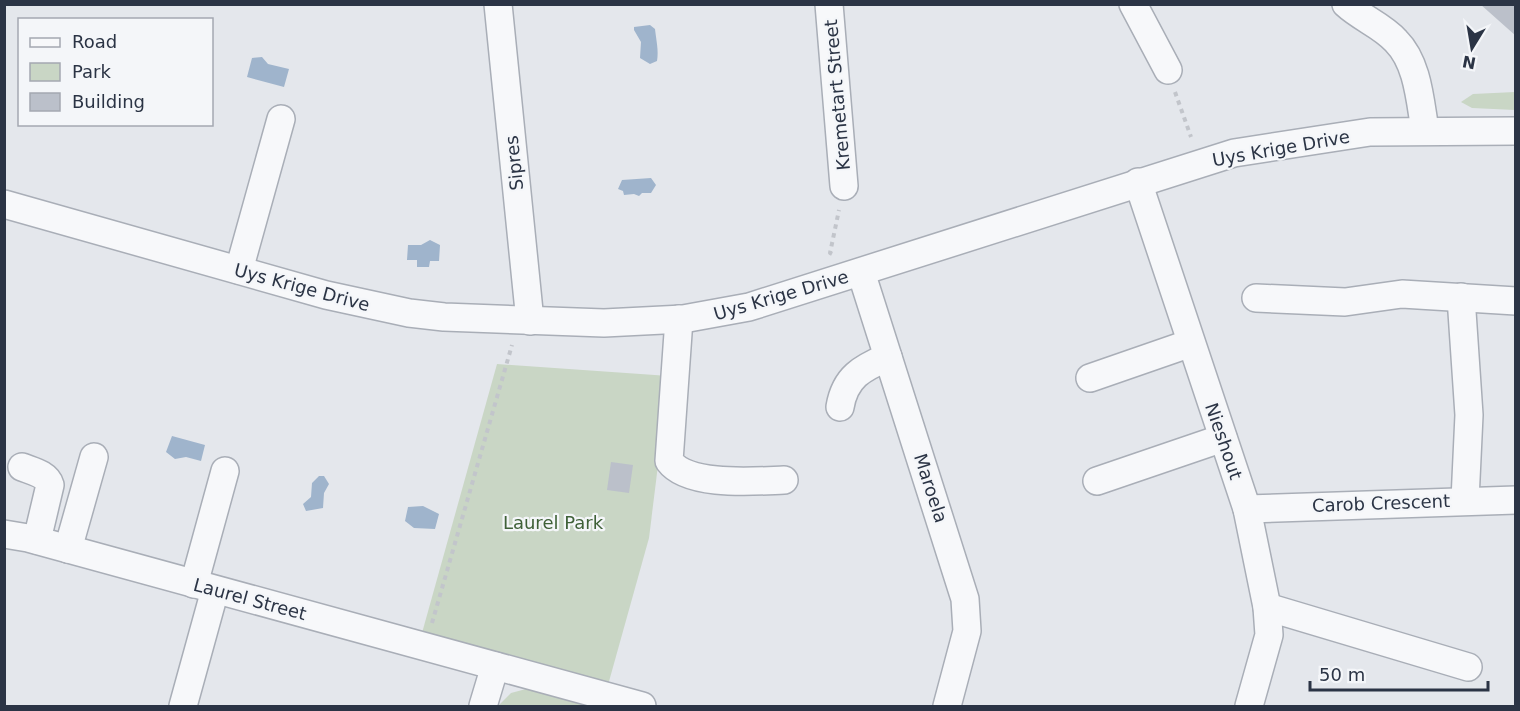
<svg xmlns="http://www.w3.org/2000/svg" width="1520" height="711" font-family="'DejaVu Sans',sans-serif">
	<rect width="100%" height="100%" fill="#e4e7ec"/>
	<g fill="#c9d6c5">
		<path d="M1515,92V110L1472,108L1461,102L1473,94Z"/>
		<path d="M497,364L669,376L649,538L608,685L422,633Z"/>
		<path d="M526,689L534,690L592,706H498L511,693Z"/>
	</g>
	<g fill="#9fb4cc">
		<path d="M650,25L655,29C656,39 659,51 657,61L650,64L640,58L641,42L634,30V27Z"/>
		<path d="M262,57L268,64L289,69L284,87L247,77L252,58Z"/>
		<path d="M651,178L656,185L651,193H642L639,196L634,194L624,195L623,191L618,189L622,180Z"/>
		<path d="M430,240L440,245L439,261H430L429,267H417V260H407L408,245H421Z"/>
		<path d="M172,436L205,445L201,461L186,457L175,459L166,452Z"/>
		<path d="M319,476H324L329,484L324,493L323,508L306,511L303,504L311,497L312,483Z"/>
		<path d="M423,506L439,514L435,529L414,528L405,521L408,507Z"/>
	</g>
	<g fill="#bbc0ca">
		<path d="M1480,4H1516V36Z"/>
		<path d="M611,462L633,465L629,493L607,490Z"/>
	</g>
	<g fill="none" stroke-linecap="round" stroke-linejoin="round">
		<g stroke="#a9aeb7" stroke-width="30">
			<g id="minor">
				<path d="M498,4L530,321"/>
				<path d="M829,4L844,186"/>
				<path d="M1133,4L1168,70"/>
				<path d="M1346,4C1361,18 1383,26 1396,41C1418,63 1420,101 1425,130"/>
				<path d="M1138,182L1247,509L1267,607L1269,635L1249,706"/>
				<path d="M4,204L326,295L409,313L444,317L604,323L683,319L749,307L1234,153L1370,132L1516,131"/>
				<path d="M239,270L281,119"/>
				<path d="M861,272L965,599L967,631L947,706"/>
				<path d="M1461,297L1469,415L1465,500"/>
				<path d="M1256,298L1345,302L1402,294L1516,301"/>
				<path d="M679,319L669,461C688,487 755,481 784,480"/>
				<path d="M1090,378L1191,343"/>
				<path d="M840,407C845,377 862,368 888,357"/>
				<path d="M22,467C32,471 47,474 50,485L37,540"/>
				<path d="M1097,481L1223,438"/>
				<path d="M1247,509L1516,500"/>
				<path d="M4,534L28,538L642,706"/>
				<path d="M68,549L94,457"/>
				<path d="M194,584L225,471"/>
				<path d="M1267,607L1468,667"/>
				<path d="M183,706L215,590"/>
				<path d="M483,706L495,666"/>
			</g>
		</g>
		<g stroke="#c2c5cb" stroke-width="4" stroke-dasharray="4.5 4.5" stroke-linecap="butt">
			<path d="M1175,92L1191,137"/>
			<path d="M832,254L830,253L839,210"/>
			<path d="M432,623L512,345"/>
		</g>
		<use href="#minor" stroke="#f7f8fa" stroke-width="27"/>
	</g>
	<g text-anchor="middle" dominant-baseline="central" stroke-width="4.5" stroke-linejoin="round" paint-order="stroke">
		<g font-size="18" fill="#2b3445" stroke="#f4f6f9">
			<text transform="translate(837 95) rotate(-95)">Kremetart Street</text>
			<text transform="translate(1281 148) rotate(-10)">Uys Krige Drive</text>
			<text transform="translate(514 163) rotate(-96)">Sipres</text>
			<text transform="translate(302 287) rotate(15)">Uys Krige Drive</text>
			<text transform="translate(781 295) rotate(-16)">Uys Krige Drive</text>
			<text transform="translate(1224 441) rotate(71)">Nieshout</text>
			<text transform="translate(931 488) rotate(72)">Maroela</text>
			<text transform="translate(1381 503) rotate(-2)">Carob Crescent</text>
			<text transform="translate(250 599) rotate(15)">Laurel Street</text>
		</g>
		<g font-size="18" fill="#3f6138" stroke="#f4f6f9">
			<text x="553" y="522">Laurel Park</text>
		</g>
	</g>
	<rect width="1520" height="711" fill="none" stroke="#2b3445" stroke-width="12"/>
	<rect x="18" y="18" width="195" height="108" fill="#f4f6f9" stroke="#a4a8b1" stroke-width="1.5"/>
	<rect x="30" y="38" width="30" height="9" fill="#f7f8fa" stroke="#a4a8b1" stroke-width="1.5"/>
	<text x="72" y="48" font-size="18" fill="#2b3445">Road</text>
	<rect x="30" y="63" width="30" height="18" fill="#c9d6c5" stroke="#a4a8b1" stroke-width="1.5"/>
	<text x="72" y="78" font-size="18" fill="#2b3445">Park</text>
	<rect x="30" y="93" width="30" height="18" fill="#bbc0ca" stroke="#a4a8b1" stroke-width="1.5"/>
	<text x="72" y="108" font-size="18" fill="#2b3445">Building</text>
	<g transform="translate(1472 48) rotate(191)" stroke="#f4f6f9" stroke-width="4.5" paint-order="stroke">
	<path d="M0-4.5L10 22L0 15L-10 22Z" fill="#2b3445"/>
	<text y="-9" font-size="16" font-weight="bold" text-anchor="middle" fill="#2b3445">N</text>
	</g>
	<path d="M1310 681v9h178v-9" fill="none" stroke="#2b3445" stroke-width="3"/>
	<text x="1319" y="681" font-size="18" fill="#2b3445" stroke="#f4f6f9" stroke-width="4.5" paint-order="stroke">50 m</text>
</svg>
